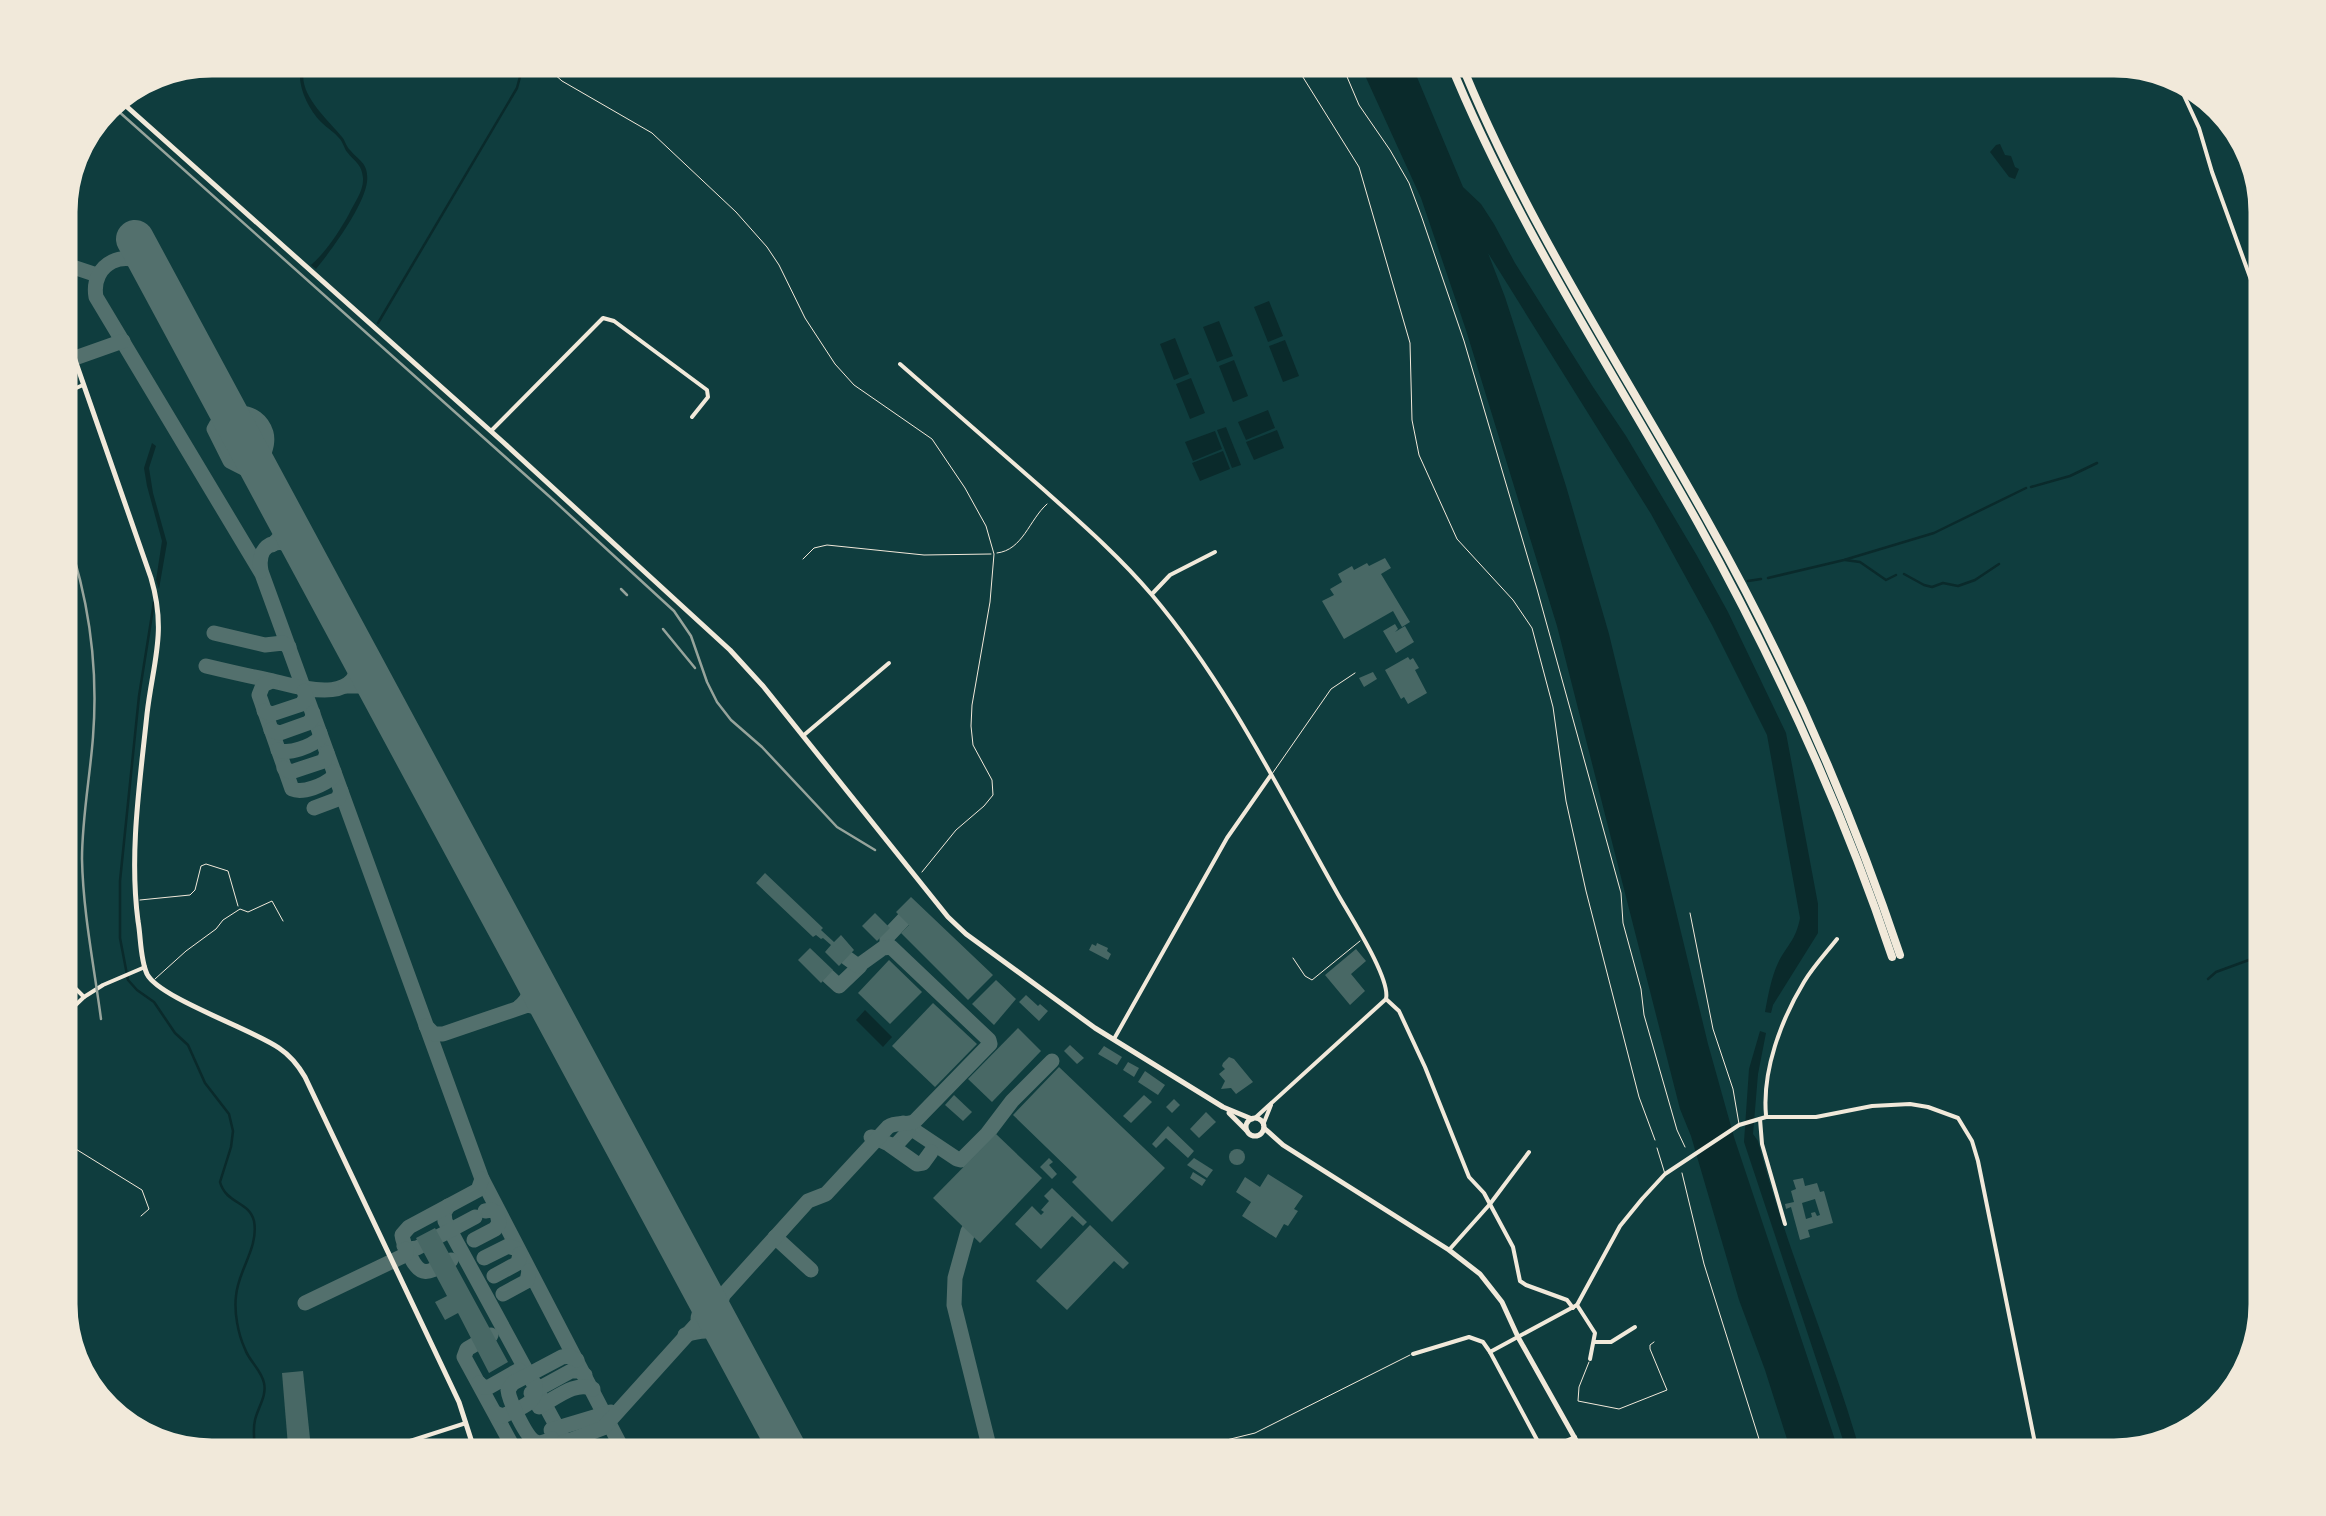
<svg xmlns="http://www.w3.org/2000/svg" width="2326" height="1516" font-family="Figtree,sans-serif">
	<rect width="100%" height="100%" fill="#0f3d3e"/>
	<g fill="#0a2a2b">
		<path d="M304,58H310C288,86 325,116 342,137C345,140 346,146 350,150C359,161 369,163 367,182C364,206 331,251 316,269L311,265C326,252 339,232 349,214C354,203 364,191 363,178C362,164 354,161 347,152C344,148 343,142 339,138C334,132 327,128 321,122C306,106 293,78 304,58Z"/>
		<path d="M1357,58H1409L1463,187L1481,204L1494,224L1515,263L1593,387L1626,436L1696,554L1728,612L1786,733L1818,904V933L1773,1005L1771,1013L1765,1012C1768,996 1771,978 1778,963C1787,945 1796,940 1800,918L1767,735L1712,625L1651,514L1488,253L1505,297L1566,486L1609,634L1708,1044L1734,1137L1841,1458H1793L1765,1370L1739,1300L1691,1136L1680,1109L1557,626L1466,330L1421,198Z"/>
		<path d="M2000,144L2005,155L2011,156L2015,167L2019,169L2015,179L2009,177L1990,152L1996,145Z"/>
		<path d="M1269,301L1283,336L1268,342L1254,307Z"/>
		<path d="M1219,321L1233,356L1217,362L1203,327Z"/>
		<path d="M1175,338L1189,374L1174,380L1160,344Z"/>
		<path d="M1285,340L1299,376L1283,382L1269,346Z"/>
		<path d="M1234,360L1248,396L1233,402L1219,366Z"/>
		<path d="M1191,378L1205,413L1190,419L1176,384Z"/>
		<path d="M1268,410L1275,428L1246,440L1238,422Z"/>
		<path d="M1226,427L1241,465L1232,468L1217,430Z"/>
		<path d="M1277,430L1284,448L1254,460L1246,442Z"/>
		<path d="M1215,431L1222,449L1193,461L1185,442Z"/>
		<path d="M152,443L156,446L149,468L153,493L167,543L159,589L156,580L162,541L147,486L144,468Z"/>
		<path d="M1223,451L1230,469L1200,481L1192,463Z"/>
		<path d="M865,1010L892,1037L883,1047L856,1020Z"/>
		<path d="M1760,1031L1766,1033L1758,1074L1753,1134L1758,1141C1786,1249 1832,1351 1862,1458H1849L1744,1142L1749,1069Z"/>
	</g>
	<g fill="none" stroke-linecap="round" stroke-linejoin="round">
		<g stroke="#0a2a2b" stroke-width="2.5">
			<path d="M378,323L517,88L525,58"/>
			<path d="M2031,487L2070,476L2097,463"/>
			<path d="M1845,560L1860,562L1886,580L1896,575"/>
			<path d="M1904,574L1924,585L1932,587L1943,583L1958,586L1975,580L1999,564"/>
			<path d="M1768,578L1844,560L1934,533L2026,488"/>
			<path d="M1748,581L1761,579"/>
			<path d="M154,602L139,696L120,881V938L128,980L137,990L154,1002L175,1033L188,1045L205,1083L229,1114L233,1131L231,1147L220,1182C226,1204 249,1201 254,1221C259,1248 238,1270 236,1296C234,1312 238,1334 245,1349C249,1361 261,1369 264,1383C267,1396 258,1407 255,1420C252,1432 255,1446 256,1458"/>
			<path d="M2208,979L2216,972L2268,953"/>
		</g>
		<g stroke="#53706d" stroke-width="15">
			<path d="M58,266H70L97,275"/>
			<path d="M151,269C127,246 90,263 96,297L262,574L482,1179L627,1458"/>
			<path d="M58,364L123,341"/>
			<path d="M261,474C258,459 270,448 266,433C258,407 224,407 214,429L230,461L263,478"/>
			<path d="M272,545C283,536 286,527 282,514"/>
			<path d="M261,571C255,539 287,534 305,556"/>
			<path d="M214,633L265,645L283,643L289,647"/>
			<path d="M206,666C227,671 248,676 269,680C300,687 361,708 359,655"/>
			<path d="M272,681L263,685L259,695L292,789C303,794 324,785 333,777L334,772"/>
			<path d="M346,686H367L381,698"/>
			<path d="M264,711L272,714L302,704L306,697L304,691"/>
			<path d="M271,730L280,733L308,723L312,719L313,713"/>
			<path d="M278,750C289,755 312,746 320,738V733"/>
			<path d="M284,768L291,772L324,761L327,753"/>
			<path d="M314,808L338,799L341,791"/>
			<path d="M887,942V937L904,919"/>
			<path d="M828,976L839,986L860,966"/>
			<path d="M519,1007C530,999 533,988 531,974"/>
			<path d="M426,1026L434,1034H443L528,1005L546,1010L558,1026"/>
			<path d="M903,1123L957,1159L961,1160L987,1134L1012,1101L1052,1061"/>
			<path d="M871,1137C881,1138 887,1146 896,1145L908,1132"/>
			<path d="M890,1145L917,1164L923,1163L931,1152"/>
			<path d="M448,1206L444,1213L445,1221L563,1438L577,1448L582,1458"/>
			<path d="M968,1231L955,1278L954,1305L992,1458"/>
			<path d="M775,1237L811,1270"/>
			<path d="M474,1240L495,1229L499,1223L497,1213L491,1210L485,1211"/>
			<path d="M404,1246L410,1249L417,1248L475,1217"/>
			<path d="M484,1258L508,1246L517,1249"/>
			<path d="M451,1260C432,1270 423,1281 411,1258C407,1250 403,1244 402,1235L409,1227L478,1190L482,1179"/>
			<path d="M494,1276L518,1263L520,1254"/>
			<path d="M503,1294L527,1281L529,1271"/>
			<path d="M305,1303L401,1257L406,1254V1249"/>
			<path d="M698,1318L703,1300L699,1286"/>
			<path d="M721,1327L717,1314L722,1299"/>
			<path d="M491,1335L467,1349L464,1357L513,1447L521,1454L531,1455"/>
			<path d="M685,1335C701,1330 715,1328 728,1340"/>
			<path d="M479,1383L483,1387H489L519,1370"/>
			<path d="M531,1393L571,1371H579L585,1375"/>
			<path d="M539,1407C555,1399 576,1380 593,1389"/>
			<path d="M495,1413L503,1416C519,1408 539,1404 535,1384"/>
			<path d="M551,1430L611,1412"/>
			<path d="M552,1439C547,1441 541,1444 536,1442C526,1438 509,1400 508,1390L513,1383L562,1357L569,1356L577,1360"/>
			<path d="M526,1458L531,1455L603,1428L808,1201L826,1194L888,1127C897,1121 906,1126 915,1121L990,1044L989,1040L891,947L883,948L858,966L847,958"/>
		</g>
		<path stroke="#53706d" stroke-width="38" d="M135,239L792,1458"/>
	</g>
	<g fill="#486865" fill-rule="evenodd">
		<path d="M1385,558L1391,568L1381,574L1410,622L1402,627L1393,611L1344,639L1322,601L1334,595L1330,589L1342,582L1338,574L1352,566L1354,570L1367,563L1369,566Z"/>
		<path d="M1395,624L1398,629L1395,632L1405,626L1414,642L1396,653L1383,631Z"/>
		<path d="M1408,657L1410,660L1413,658L1419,668L1415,670L1427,693L1408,704L1404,697L1401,699L1385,670Z"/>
		<path d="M1373,672L1377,679L1364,687L1359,678Z"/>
		<path d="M765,873L823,928L821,930L834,942L841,935L854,950L839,966L825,952L831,945L823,938L821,939L816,935L813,937L756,883Z"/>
		<path d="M911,897L993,975L968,1000L901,933L909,925L896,912Z"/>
		<path d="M875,913L890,928L877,941L862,926Z"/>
		<path d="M1097,943L1108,948L1107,951L1111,954L1108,960L1089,950L1092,944L1096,946Z"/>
		<path d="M810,948L833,970L821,983L798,960Z"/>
		<path d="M1356,949L1366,961L1351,974L1365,991L1350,1005L1325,975Z"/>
		<path d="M889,960L922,992L890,1024L858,993Z"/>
		<path d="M996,980L1016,999L994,1025L972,1004Z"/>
		<path d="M1026,995L1038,1006L1040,1004L1048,1011L1039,1021L1019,1002Z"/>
		<path d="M933,1003L977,1044L935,1087L892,1046Z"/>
		<path d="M1018,1028L1041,1051L992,1102L968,1079Z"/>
		<path d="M1070,1045L1084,1058L1077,1064L1064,1051Z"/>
		<path d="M1104,1046L1122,1057L1117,1065L1098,1054Z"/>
		<path d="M1229,1057L1234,1059L1253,1082L1236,1094L1231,1088L1221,1089L1225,1081L1219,1074L1225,1069L1222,1066L1223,1063Z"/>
		<path d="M1128,1062L1139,1068L1134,1077L1123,1070Z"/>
		<path d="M1059,1067L1165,1168L1112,1222L1072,1182L1077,1177L1013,1115Z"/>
		<path d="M1145,1071L1165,1085L1158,1095L1138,1082Z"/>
		<path d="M954,1095L972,1112L963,1121L945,1105Z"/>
		<path d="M1144,1095L1152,1102L1131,1123L1123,1116Z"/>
		<path d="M1174,1099L1180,1105L1172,1113L1166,1107Z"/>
		<path d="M1206,1112L1216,1122L1199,1138L1190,1129Z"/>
		<path d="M1168,1126L1194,1151L1188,1158L1166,1138L1156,1148L1152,1144Z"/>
		<path d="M996,1134L1042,1178L980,1243L933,1198Z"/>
		<circle cx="1237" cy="1157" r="8"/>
		<path d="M1049,1158L1053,1162L1049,1165L1057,1174L1052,1179L1040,1167Z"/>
		<path d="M1194,1158L1213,1170L1207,1178L1187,1165Z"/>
		<path d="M1193,1172L1206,1180L1202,1186L1190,1178Z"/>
		<path d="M1268,1174L1303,1196L1294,1209L1298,1211L1288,1226L1284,1224L1276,1238L1242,1216L1251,1202L1236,1192L1245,1177L1260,1187Z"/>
		<path d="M1803,1178L1805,1186L1817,1183L1820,1192L1824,1191L1833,1223L1808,1230L1810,1237L1800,1240L1791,1207L1786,1209L1785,1204L1794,1202L1791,1191L1796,1189L1793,1180ZM1815,1199L1820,1215L1817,1216L1815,1212L1811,1213L1812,1217L1806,1219L1802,1203Z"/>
		<path d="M1052,1188L1087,1222L1083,1226L1072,1216L1041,1249L1015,1224L1032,1206L1041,1215L1044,1212L1041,1210L1049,1201L1044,1196Z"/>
		<path d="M1090,1225L1129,1263L1123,1269L1114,1261L1067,1310L1036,1281Z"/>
		<path d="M435,1228L508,1362L489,1373L458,1313L445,1320L435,1302L447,1296L416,1238Z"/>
		<path d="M303,1371L312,1458H289L282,1373Z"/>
	</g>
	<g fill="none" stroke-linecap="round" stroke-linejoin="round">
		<g stroke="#f1e9da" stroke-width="1">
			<path d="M544,58L552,72L562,81L652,133L736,212L767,247L779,265L805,318L835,364L854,385L932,439L965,488L986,526L994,554L990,602L972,705L971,726L973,745L992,780L993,795L984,806L956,830L922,872"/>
			<path d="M1291,58L1359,167L1410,343L1412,420L1419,455L1457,539L1513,600L1532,628L1553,707L1566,801L1586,891L1639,1097L1655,1140"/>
			<path d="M1339,58L1359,105L1390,150L1409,183L1422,218L1464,341L1537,589L1621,893L1623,923L1641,989L1644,1015L1677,1130L1685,1147"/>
			<path d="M997,553C1023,550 1029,520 1047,504"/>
			<path d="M803,559L814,548L827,545L924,555L991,554"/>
			<path d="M1682,1173L1704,1264L1765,1458"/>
		</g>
		<g stroke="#f1e9da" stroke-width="1">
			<path d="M1272,774L1331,689L1355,673"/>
			<path d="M140,900L190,895L195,890L201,866L206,864L228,871L238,906"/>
			<path d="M1690,913L1713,1029L1733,1089L1739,1124"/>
			<path d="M1293,958L1305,976L1312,980L1360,941"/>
			<path d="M155,979L186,951L216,929L223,920L240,909L248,912L272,901L283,921"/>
			<path d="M58,1138L142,1190L149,1209L141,1216"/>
			<path d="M1657,1148L1665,1174"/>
			<path d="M1589,1362L1579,1387L1578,1401L1619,1409L1667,1390L1650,1349V1345L1654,1342"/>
			<path d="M1153,1458L1255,1433L1410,1355"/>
		</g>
		<g stroke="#f1e9da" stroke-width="4">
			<path d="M2175,76L2199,128L2212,172L2263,313L2268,337"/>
			<path d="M900,364C948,406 995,447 1043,489C1080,522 1119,556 1152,595C1227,684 1279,790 1336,891C1348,913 1391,978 1386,999L1399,1011L1425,1067L1469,1177L1484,1193L1513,1247L1520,1281L1526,1285L1567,1300L1573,1308"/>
			<path d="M58,396L83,385"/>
			<path d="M491,431L603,318L614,321L707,390L708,397L692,417"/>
			<path d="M1152,594L1170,575L1215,552"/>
			<path d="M804,735L889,663"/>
			<path d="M58,961L72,985L84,997L58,1022"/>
			<path d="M1114,1039L1227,838L1271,775"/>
			<path d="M1766,1115C1762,1071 1781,1020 1804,982C1813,967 1826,953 1837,939"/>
			<path d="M1255,1118L1386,999"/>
			<path d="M1760,1119L1762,1144L1785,1224"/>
			<path d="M1263,1125L1271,1105"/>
			<path d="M1449,1250L1490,1204L1529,1152"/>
			<path d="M1577,1305L1595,1333L1590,1359"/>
			<path d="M1595,1342H1611L1635,1327"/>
			<path d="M1490,1352L1543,1451"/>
			<path d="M1413,1354L1469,1337L1483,1342L1490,1352L1577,1305L1620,1226L1642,1199L1665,1174L1739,1125L1766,1117H1816L1872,1106L1910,1104L1928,1107L1958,1118L1972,1141L1978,1161L2038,1458"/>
			<path d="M374,1458L407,1442L466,1423"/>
			<path d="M1516,1458L1538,1453L1575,1437"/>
		</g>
		<path stroke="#f1e9da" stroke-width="4" d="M84,997L103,985L145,967"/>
		<path stroke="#f1e9da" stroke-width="5" d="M58,311L151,578C167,632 153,662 147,714C140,782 129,853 138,921C141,937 140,959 147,974C159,998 252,1029 279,1048C291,1056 298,1065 305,1077L459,1402L477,1458"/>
		<g stroke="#f1e9da" stroke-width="5">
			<path d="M116,97L503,442L730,650L763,686L948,917L966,934L1095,1028L1223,1107L1252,1119"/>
			<path d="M1229,1113L1246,1130"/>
			<circle cx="1255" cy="1127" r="9"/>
			<path d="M1264,1128L1283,1145L1449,1250L1480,1274L1502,1302L1518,1337L1586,1458"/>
		</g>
		<g stroke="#f1e9da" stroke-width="8">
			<path d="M1448,58C1514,222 1612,369 1698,523C1775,662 1842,807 1892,957"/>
			<path d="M1459,58C1524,220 1621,366 1706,518C1785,658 1849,803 1900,955"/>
		</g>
		<g stroke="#97a49c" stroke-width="2.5">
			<path d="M107,101L550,497L674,611L691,636L707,682L717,702L731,720L762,747L837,827L875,850"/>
			<path d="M58,511C86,582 99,660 93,737C90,777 82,818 82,859C83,912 94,966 101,1019"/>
			<path d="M621,589L627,595"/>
			<path d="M663,629L695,668"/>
		</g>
	</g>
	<path d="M0 0H2326V1516H0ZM212 75H2114A137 137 0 0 1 2251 212V1304A137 137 0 0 1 2114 1441H212A137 137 0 0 1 75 1304V212A137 137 0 0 1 212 75Z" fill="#f1e9da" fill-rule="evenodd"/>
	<path fill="none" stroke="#f1e9da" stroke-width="5" d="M212 75H2114A137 137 0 0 1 2251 212V1304A137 137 0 0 1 2114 1441H212A137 137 0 0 1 75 1304V212A137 137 0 0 1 212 75Z"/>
</svg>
